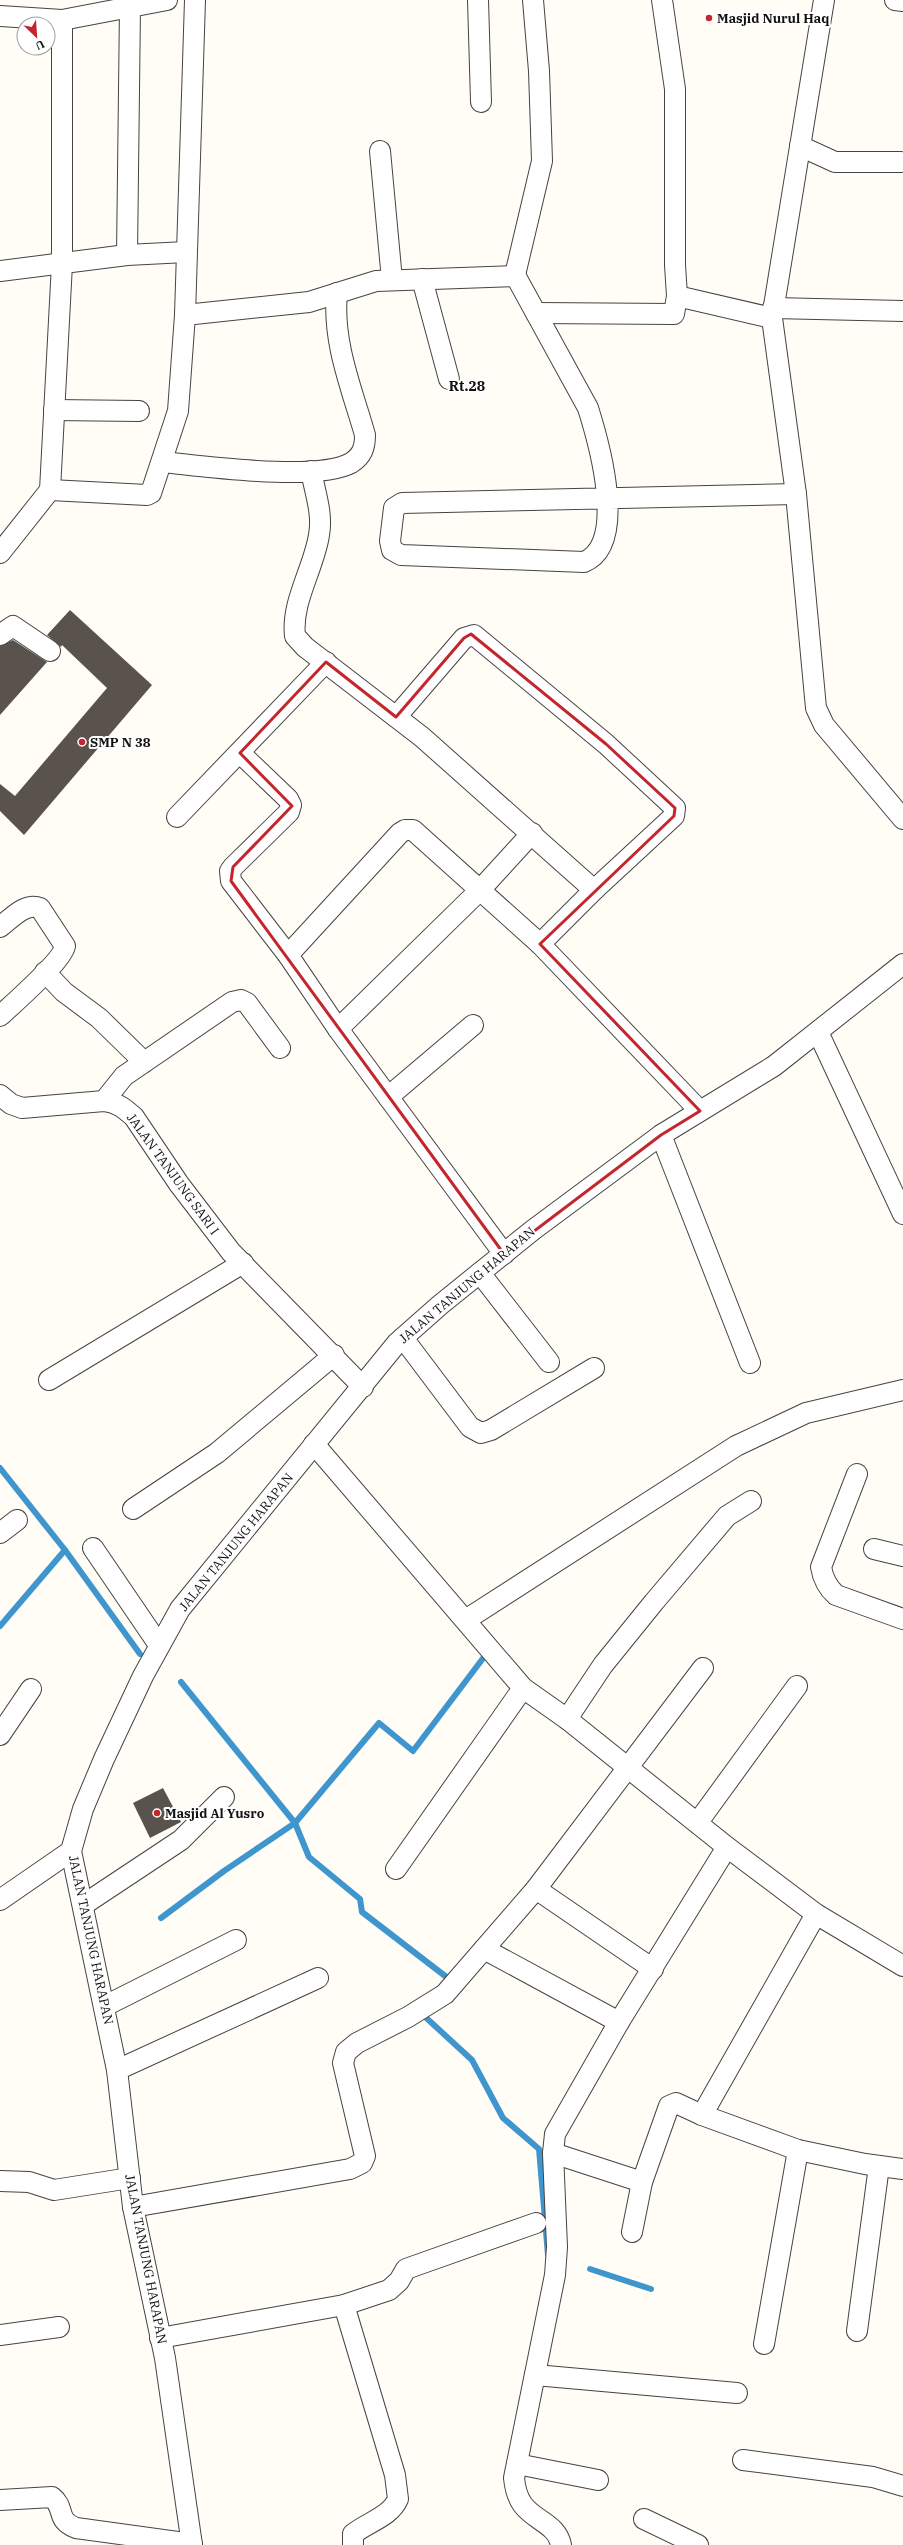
<svg xmlns="http://www.w3.org/2000/svg" width="903" height="2545" font-family="'IBM Plex Serif',serif">
	<rect width="100%" height="100%" fill="#fffdf5"/>
	<g fill="none" stroke-linecap="round" stroke-linejoin="round">
		<g stroke="#3f96cf" stroke-width="6">
			<path d="M0,1468L65,1550L140,1654"/>
			<path d="M0,1626L65,1550"/>
			<path d="M181,1682L295,1823L309,1857L360,1899L362,1912L449,1979L445,1983"/>
			<path d="M161,1918L224,1871L295,1823L379,1723L413,1751L484,1657"/>
			<path d="M424,2011L422,2014L472,2060L503,2118L539,2149L548,2255"/>
			<path d="M590,2269L651,2289"/>
		</g>
	</g>
	<g fill="#5a524d">
		<path d="M70,610L152,685L24,835L0,811V784L15,796L107,688L62,645L61,647L47,635Z"/>
		<path d="M13,640L47,662L0,715V646Z"/>
		<path d="M163,1788L181,1822L150,1838L133,1803Z"/>
	</g>
	<g fill="none" stroke-linecap="round" stroke-linejoin="round">
		<g stroke="#444" stroke-width="22">
			<g id="minor">
				<path d="M478,0L481,102"/>
				<path d="M533,0L539,71L542,161L515,275L588,408C599,443 628,544 584,562L401,555L392,550L390,541L394,508L402,503L796,494"/>
				<path d="M662,0L675,89V265L677,296"/>
				<path d="M824,0L772,318L796,494L816,708L824,725L903,819"/>
				<path d="M895,0L903,1"/>
				<path d="M0,16L62,20L167,0"/>
				<path d="M800,146L835,162H901"/>
				<path d="M380,151L392,280"/>
				<path d="M127,255L130,7"/>
				<path d="M0,271L127,255L186,252"/>
				<path d="M422,279L449,379"/>
				<path d="M773,308L903,311"/>
				<path d="M536,313L674,314L677,296L772,318"/>
				<path d="M185,315L309,302L376,281L516,276"/>
				<path d="M54,410L139,411"/>
				<path d="M162,462C204,466 316,482 351,463C362,456 365,448 365,435C352,389 332,342 337,293"/>
				<path d="M311,471C315,492 323,514 319,535C314,568 291,602 295,636L305,647L422,737L594,890"/>
				<path d="M50,490L147,495L151,493L178,411L185,315L195,0"/>
				<path d="M0,553L50,490L62,264V20"/>
				<path d="M0,635L13,626L50,651"/>
				<path d="M396,717L464,638L474,635L606,744L675,808L674,816L594,890L540,944"/>
				<path d="M240,753L288,799L291,805L289,812L233,867L230,871L231,881L288,955L338,1029"/>
				<path d="M177,817L326,662"/>
				<path d="M0,927C11,919 25,902 40,908L65,946C63,960 13,1004 0,1016"/>
				<path d="M288,955L400,833L405,830H413L540,944L700,1111"/>
				<path d="M45,972L64,992L99,1018L144,1062"/>
				<path d="M818,1032L903,1214"/>
				<path d="M0,1095L11,1104L22,1108L104,1101C117,1102 125,1109 134,1117L179,1184L231,1252L363,1387"/>
				<path d="M388,1097L473,1025"/>
				<path d="M104,1101L124,1076L232,1002L241,1000L247,1003L280,1048"/>
				<path d="M661,1135L750,1363"/>
				<path d="M504,1254L338,1029L480,890L532,833"/>
				<path d="M480,1273L549,1362"/>
				<path d="M403,1338L470,1427L481,1433L491,1430L594,1368"/>
				<path d="M49,1380L243,1263"/>
				<path d="M314,1444L523,1688L567,1719L727,1847L816,1914L903,1966"/>
				<path d="M857,1474L821,1567C823,1579 827,1587 836,1595L903,1619"/>
				<path d="M133,1509L217,1453L334,1355"/>
				<path d="M0,1533L17,1520"/>
				<path d="M93,1548L159,1645"/>
				<path d="M874,1549L903,1556"/>
				<path d="M467,1619L736,1446L806,1413L903,1390"/>
				<path d="M567,1719L603,1665L654,1602L727,1516L751,1501"/>
				<path d="M0,1735L31,1689"/>
				<path d="M698,1822L797,1686"/>
				<path d="M396,1869L523,1688"/>
				<path d="M536,1889L653,1969"/>
				<path d="M0,1900L71,1851"/>
				<path d="M83,1905L181,1840L224,1797"/>
				<path d="M484,1949L619,2022"/>
				<path d="M105,2006L236,1940"/>
				<path d="M117,2070L318,1978"/>
				<path d="M702,2115L816,1914"/>
				<path d="M553,2153L642,2182"/>
				<path d="M0,2181L29,2182L54,2190L130,2178"/>
				<path d="M133,2207L350,2169L362,2163L365,2156L343,2063L346,2052L357,2043L408,2017L445,1994L536,1889L703,1668"/>
				<path d="M632,2232L642,2182L669,2106L676,2103L702,2115L798,2150L865,2164L903,2169"/>
				<path d="M344,2305L395,2475L398,2499C390,2517 368,2522 353,2534V2545"/>
				<path d="M857,2331L879,2166"/>
				<path d="M0,2335L59,2327"/>
				<path d="M160,2338L344,2305L389,2290L399,2281L406,2269L536,2223"/>
				<path d="M764,2344L798,2150"/>
				<path d="M535,2375L737,2393"/>
				<path d="M743,2460L873,2477L903,2486"/>
				<path d="M517,2464L598,2480"/>
				<path d="M0,2500L52,2497C66,2508 55,2520 76,2528L192,2544"/>
				<path d="M644,2519L698,2545"/>
				<path d="M192,2545L165,2358L133,2207L117,2070L71,1851L83,1809L104,1759L143,1676L180,1609L397,1343L440,1305L533,1230L661,1135L774,1066L903,964"/>
				<path d="M561,2545C557,2524 535,2521 523,2505C517,2497 515,2488 514,2478L555,2275L557,2247L553,2153L555,2134L619,2022L727,1847"/>
			</g>
		</g>
		<use href="#minor" stroke="#fff" stroke-width="20"/>
	</g>
	<path fill="none" stroke="#c4262e" stroke-width="3" stroke-linejoin="round" d="M471,634L606,744L675,808L674,816L540,944L700,1111L661,1135L504,1254L231,881L233,867L292,806L240,753L326,662L396,717L464,638Z"/>
	<g fill="#c4262e" stroke="#fff" stroke-width="1.5">
		<circle cx="709" cy="18" r="4"/>
		<circle cx="82" cy="742" r="4"/>
		<circle cx="157" cy="1813" r="4"/>
	</g>
	<g text-anchor="middle" dominant-baseline="central" stroke-width="4" stroke-linejoin="round" paint-order="stroke">
		<g font-size="13" font-weight="bold" fill="#111" stroke="#fff" text-anchor="start">
			<text x="717" y="18">Masjid Nurul Haq</text>
			<text x="90" y="742">SMP N 38</text>
			<text x="165" y="1813">Masjid Al Yusro</text>
		</g>
		<g font-size="13" fill="#111" stroke="#fff">
			<text transform="translate(173 1174) rotate(54)">JALAN TANJUNG SARI I</text>
			<text transform="translate(467 1285) rotate(-40)">JALAN TANJUNG HARAPAN</text>
			<text transform="translate(236 1542) rotate(-51)">JALAN TANJUNG HARAPAN</text>
			<text transform="translate(91 1940) rotate(78)">JALAN TANJUNG HARAPAN</text>
			<text transform="translate(146 2259) rotate(79)">JALAN TANJUNG HARAPAN</text>
		</g>
		<g font-size="14" font-weight="bold" fill="#111" stroke="#fff">
			<text x="467" y="386">Rt.28</text>
		</g>
	</g>
	<g transform="translate(36 36) rotate(155)"><circle r="19" fill="#ffffff" stroke="#a0a0a0"/>
	<path d="M0-3L7 15L0 10L-7 15Z" fill="#c4262e"/>
	<text y="-6" font-size="11" font-weight="bold" text-anchor="middle" fill="#111111">U</text>
	</g>
</svg>
